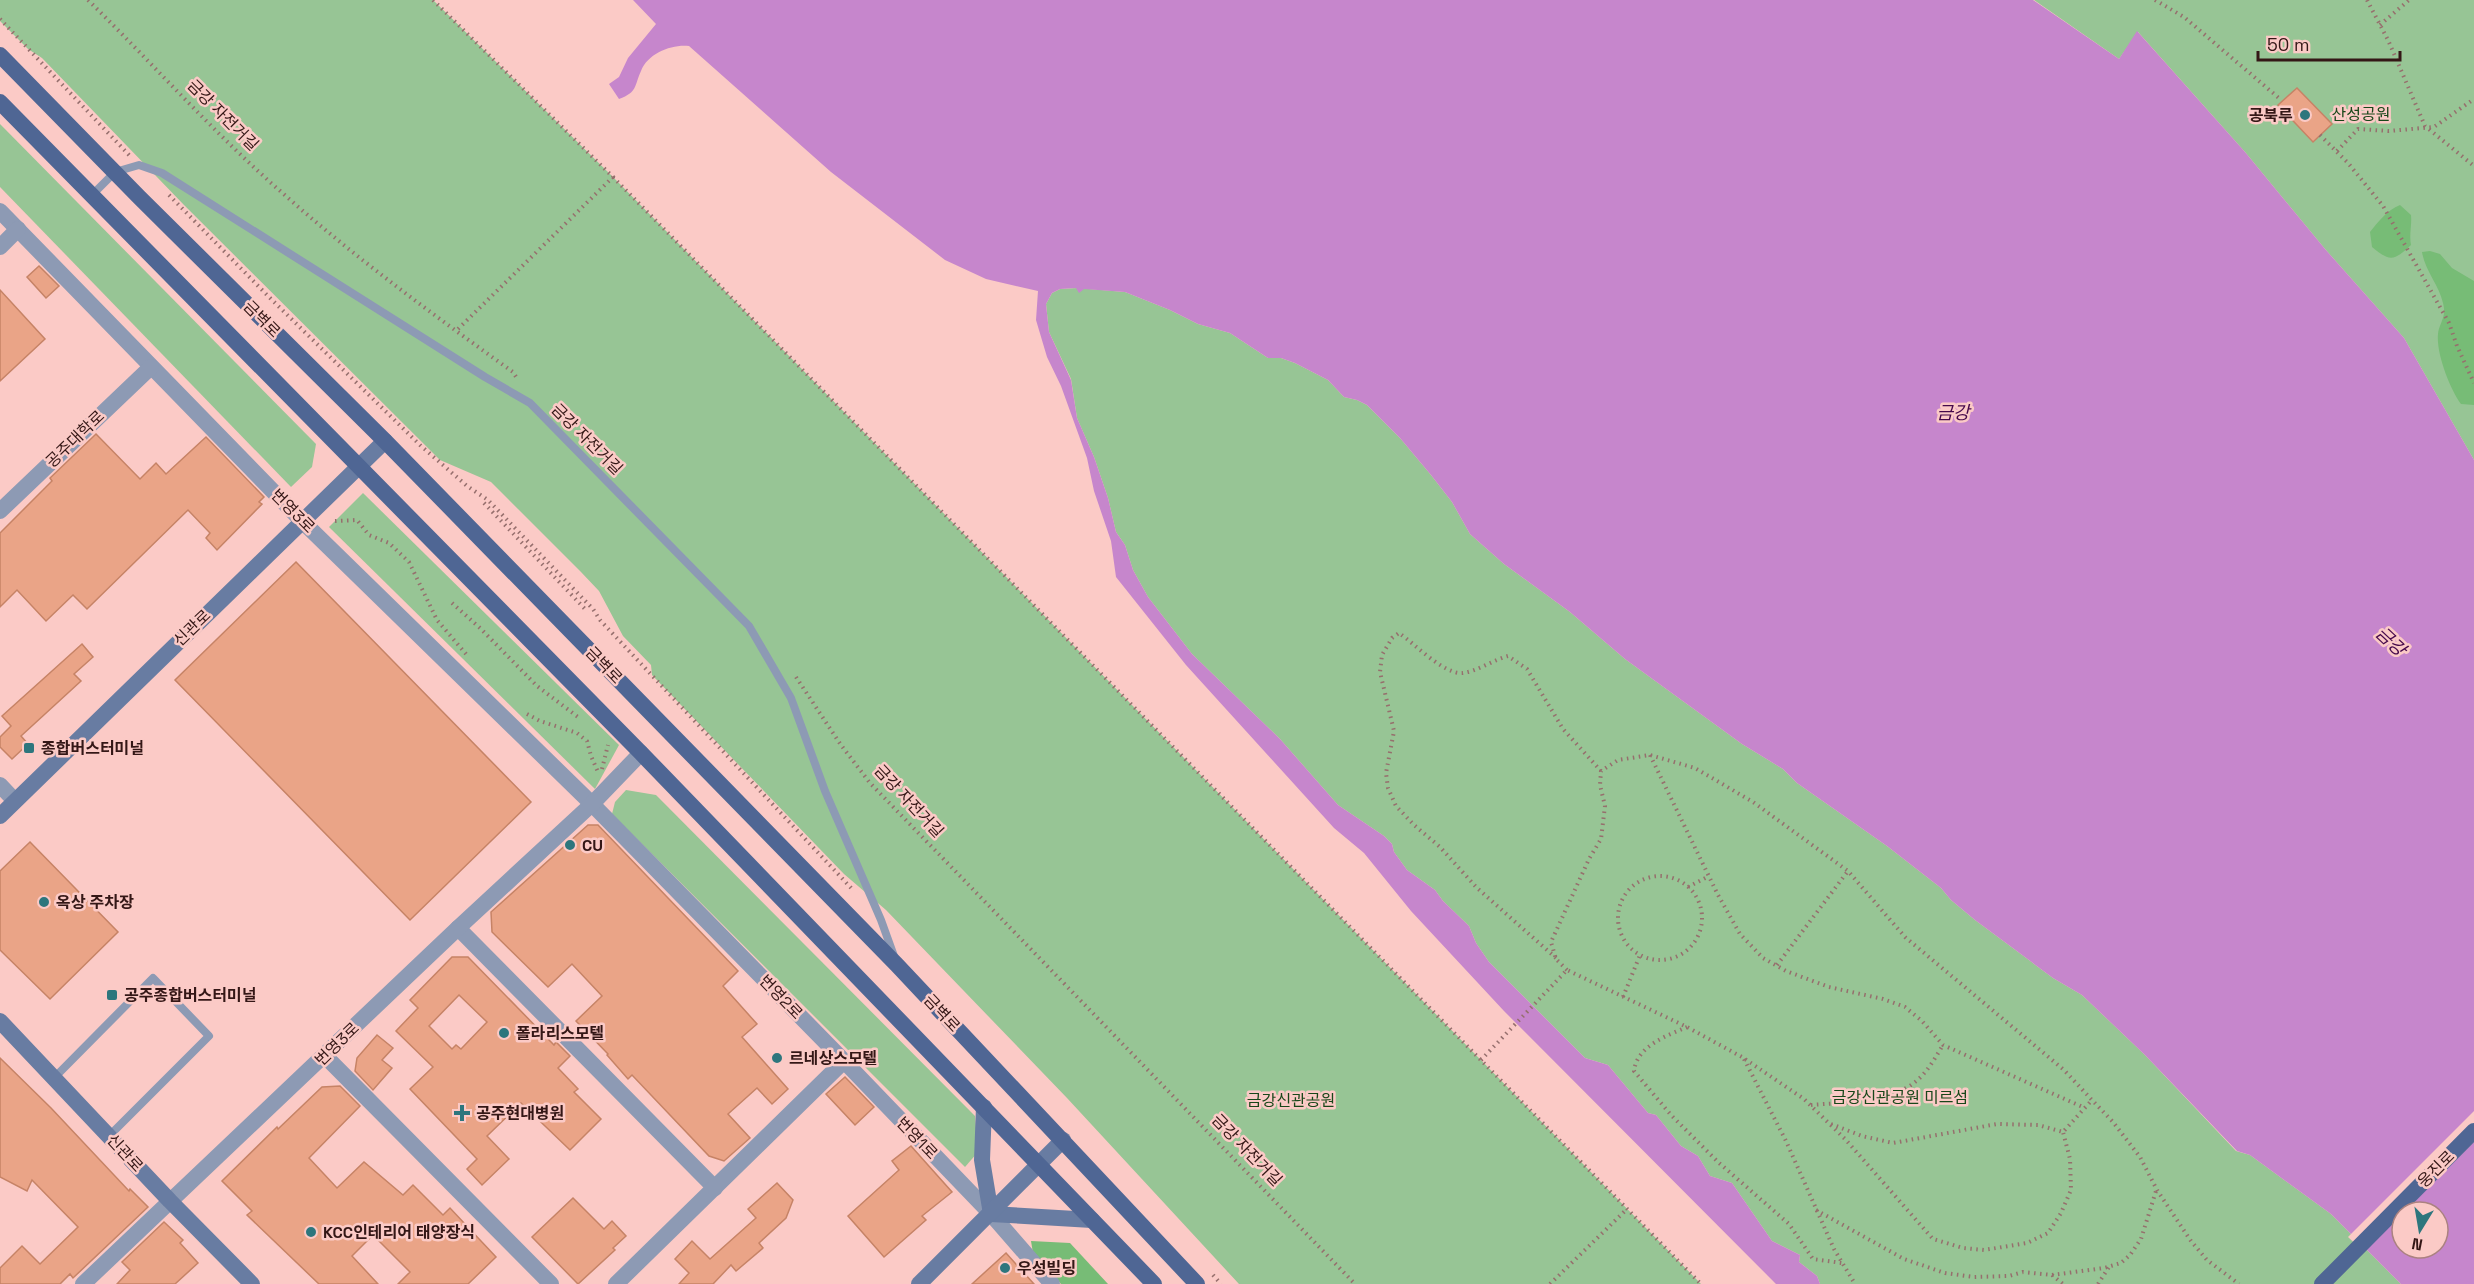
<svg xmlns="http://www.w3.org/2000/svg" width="2474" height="1284" font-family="'Space Grotesk','Noto Sans KR',sans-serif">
	<rect width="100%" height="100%" fill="#fbcac6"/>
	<g fill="#97c595">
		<path d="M0,0H433L613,177L1701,1284H1239L1067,1098L886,910L844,874L652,675L651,665L623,636L599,591L581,572L491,482L440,460L184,205L42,58L28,49L0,21Z"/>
		<path d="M2034,0H2474V460L2404,338L2325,249L2245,152L2138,32L2119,59Z"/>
		<path d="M0,124L316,444L312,467L291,487L0,187Z"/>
		<path d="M1077,288L1125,292L1170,310L1198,324L1230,333L1268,358H1281L1295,363L1328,380L1344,397L1357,400L1367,405L1400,438L1431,475L1452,502L1470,534L1504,564L1570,612L1625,659L1742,744L1783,769L1797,783L1887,846L1941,888L1951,900L1975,920L2053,978L2082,995L2145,1055L2236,1151L2250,1155L2331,1214L2401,1284H1820L1817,1276L1799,1262L1800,1255L1772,1241L1732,1183L1710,1176L1698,1156L1681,1146L1656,1115L1648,1113L1608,1065L1585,1058L1489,962L1476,943L1469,926L1443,901L1435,890L1407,870L1394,852L1392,844L1384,836L1338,805L1280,739L1192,654L1148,597L1133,570L1125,545L1116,532L1108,498L1094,457L1077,418L1071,379L1049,332L1046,304L1052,293L1060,289Z"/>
		<path d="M363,493L619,745L595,789L329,527Z"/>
		<path d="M626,790L656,795L975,1116L978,1152L965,1167L612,814L615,802Z"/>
	</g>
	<g fill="#77bc76">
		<path d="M2400,205L2411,215C2412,225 2409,235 2411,245C2394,261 2390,262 2372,247L2370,232C2378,222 2387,210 2400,205Z"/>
		<path d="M2430,251L2440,254L2452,268L2474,281V405L2461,404C2450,389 2436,353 2438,334C2439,323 2447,318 2443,303C2439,285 2425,271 2422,252Z"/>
		<path d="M1031,1241L1070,1243L1108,1284H1061L1033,1253Z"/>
	</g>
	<path fill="#c686cc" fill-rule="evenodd" d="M633,0H2033L2119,59L2137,31L2245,152L2325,249L2404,338L2474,460V1284H2401L2331,1214L2250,1155L2237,1151L2145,1055L2082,995L2053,978L1975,920L1951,900L1941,888L1887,846L1797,783L1783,769L1742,744L1625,659L1570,612L1504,564L1470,534L1452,502L1431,475L1400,438L1367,405L1357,400L1344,397L1328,380L1295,363L1281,358H1268L1230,333L1198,324L1170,310L1125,292L1084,289L1079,293L1076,288L1060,289L1052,293L1046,304L1049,332L1071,380L1077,418L1094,457L1108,498L1116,532L1125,545L1133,570L1148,597L1192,654L1280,739L1338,805L1384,836L1392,844L1394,852L1407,870L1435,890L1443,901L1469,926L1476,943L1489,962L1585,1058L1608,1065L1648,1113L1656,1115L1681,1146L1698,1156L1710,1176L1732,1183L1772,1241L1800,1255L1799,1262L1817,1276L1820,1284H1776L1504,1011L1411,911L1364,853L1334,828L1186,665L1116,577L1111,541L1094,491L1087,458L1061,386L1047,357L1036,320L1038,291L986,279L945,260L831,172L689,46C672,44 648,53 641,71C634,86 638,92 619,99L609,84L619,77L628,58L656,24ZM2402,1212H2438V1248H2402Z"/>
	<path fill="#fbcac6" d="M2474,1111V1142L2364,1252L2348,1237Z"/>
	<g fill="#eaa487" stroke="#c68366" stroke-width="1.5" fill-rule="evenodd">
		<path d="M2297,88L2332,124L2313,142L2278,105Z"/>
		<path d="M39,266L59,286L46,298L27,277Z"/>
		<path d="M0,290L45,339L0,381Z"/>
		<path d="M96,434L140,479L156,463L166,474L206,437L264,497L259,502L262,504L217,550L206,538L210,533L188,510L87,609L73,595L46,621L17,590L0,607V533L52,481L50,478Z"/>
		<path d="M296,562L531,802L410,920L175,680Z"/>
		<path d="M82,644L93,657L74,674L81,681L21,736L28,744L12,759L0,747V737L11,726L2,716Z"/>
		<path d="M588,825H598L738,971L723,986L757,1024L742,1037L788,1089L772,1104L757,1088L728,1114L750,1138L724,1161L709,1156L632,1075L628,1079L607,1055L608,1054L576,1021L602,996L572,964L548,987L492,932L491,912Z"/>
		<path d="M30,842L118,932L50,999L0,950V871Z"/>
		<path d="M452,957H468L554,1045L556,1042L570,1056L558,1068L578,1089L574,1092L601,1119L570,1150L521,1103L487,1136L509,1159L482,1185L467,1169L477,1159L410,1089L433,1067L396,1031L418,1008L410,1000ZM459,995L487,1022L461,1049L456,1045L452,1049L429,1026Z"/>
		<path d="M377,1035L393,1048L382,1060L392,1068L373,1090L355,1071L357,1058Z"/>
		<path d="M0,1058L51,1108L129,1191L130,1189L148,1207L73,1278L70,1274L60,1284H0V1268L22,1246L40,1264L78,1227L32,1180L27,1191L0,1177Z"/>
		<path d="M845,1077L874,1107L855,1125L826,1094Z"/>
		<path d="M340,1086L360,1106L309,1158L337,1188L364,1162L403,1195L413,1185L443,1215L450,1208L496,1257L468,1284H398L410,1272L373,1235L352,1256L378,1284H319L247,1215L252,1211L222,1181L277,1127L278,1129L322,1087Z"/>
		<path d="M911,1146L952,1192L922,1216L926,1220L884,1257L848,1216L899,1170L892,1161Z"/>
		<path d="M777,1183L793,1200L786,1218L759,1243L763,1248L736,1271L731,1265L713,1284H679L689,1273L675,1259L692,1241L710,1259L756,1218L748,1209Z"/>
		<path d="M573,1198L604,1229L612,1221L626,1236L613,1248L615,1250L578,1284L532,1237Z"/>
		<path d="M164,1222L183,1240L180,1243L198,1263L175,1284H117L130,1270L122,1262Z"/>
		<path d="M1006,1253L1034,1284H972Z"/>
	</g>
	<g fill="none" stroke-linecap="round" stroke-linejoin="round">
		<g stroke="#966f6d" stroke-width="4" stroke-dasharray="1.5 4.5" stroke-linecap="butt">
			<path d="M88,0C152,63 212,131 279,190C353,256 432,314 513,372L518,380"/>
			<path d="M433,0L613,177L456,331"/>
			<path d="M2155,0L2184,17L2280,99"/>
			<path d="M2367,0L2388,40L2425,126L2474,166"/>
			<path d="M0,19L130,156"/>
			<path d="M2380,25L2409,0"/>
			<path d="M2320,135L2348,163L2383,206L2449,323L2457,346L2474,383"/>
			<path d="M2337,151L2358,129L2389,131L2434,127L2474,99"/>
			<path d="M613,177L1701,1284"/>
			<path d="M169,195L268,296L420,445L467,486L488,500L593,609L600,620L853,890"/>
			<path d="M484,503L585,609"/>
			<path d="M335,521L357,520L369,535L389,543L409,562L437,620L466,654"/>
			<path d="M452,603L480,628L537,686L578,717"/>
			<path d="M796,677L841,745L870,783L1355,1284"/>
			<path d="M527,714L540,721L577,733L587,741L591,756L598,772"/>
			<path d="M1650,755L1718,895L1740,934L1763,958L1786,971L1829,987L1883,999L1905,1007L1922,1021L1943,1045L2085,1108"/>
			<path d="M602,769L608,745"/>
			<circle cx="1660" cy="918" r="42"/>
			<path d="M1688,887L1709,876"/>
			<path d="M1556,958L1477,888L1440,847L1414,825L1396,806L1388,788L1386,773L1394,731L1380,672L1382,655L1392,638L1399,633C1414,643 1444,675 1463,673C1478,671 1493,660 1508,656L1527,669L1563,729L1601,771"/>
			<path d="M1777,965L1848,871"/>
			<path d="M1567,970L1556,959L1551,942L1589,859L1601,839L1605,806L1600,785L1601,771L1618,760L1650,755L1695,768L1753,802L1848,871L1905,937L2064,1070L2092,1100L2113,1122L2140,1157L2157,1190L2191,1241L2207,1260L2239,1284"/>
			<path d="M1623,997L1640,955"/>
			<path d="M1687,1027C1666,1036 1637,1046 1634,1071L1671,1115L1718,1162L1789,1224L1813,1259L1842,1263"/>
			<path d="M1744,1059L1786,1141L1834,1249L1855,1284"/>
			<path d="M1481,1060L1567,970L1687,1027L1742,1057L1804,1099L1845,1139L1933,1239L1963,1248L1984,1250L2027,1243L2048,1233L2061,1213L2071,1190L2070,1159L2063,1132"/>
			<path d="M1811,1105C1844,1102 1888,1104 1915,1082C1927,1073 1935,1058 1943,1045"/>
			<path d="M1831,1124L1862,1136L1893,1143L1997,1124L2038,1125L2063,1132L2092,1100"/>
			<path d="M1816,1210L1904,1259L1945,1273L1974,1277L2009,1276L2023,1272L2052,1275L2104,1268L2121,1263L2130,1255L2141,1239L2156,1191"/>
			<path d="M1213,1275L1221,1284"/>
			<path d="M2052,1275L2063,1284"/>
			<path d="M1550,1284L1627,1209"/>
			<path d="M2098,1284L2109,1267"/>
		</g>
		<g stroke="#8d9ab4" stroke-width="8">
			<path d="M91,196L115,172L139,165L162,173L485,377L530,403L749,626L791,698L825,791L881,920L894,956"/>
			<path d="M54,1078L153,978L209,1036L109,1136"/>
		</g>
		<g stroke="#8d9ab4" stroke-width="16">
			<path d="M0,211L302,521L592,804L844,1061L991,1214L1052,1284"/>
			<path d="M0,247L18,229"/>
			<path d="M0,511L151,367"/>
			<path d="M0,785L15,801"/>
			<path d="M458,928L715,1188"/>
			<path d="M325,1056L551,1284"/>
		</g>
		<g stroke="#8d9ab4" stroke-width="16">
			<path d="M83,1284L458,928L592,804L641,753"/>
			<path d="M616,1284L844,1061"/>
		</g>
		<g stroke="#687ca2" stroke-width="16">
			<path d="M0,816L385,441"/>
			<path d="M0,1021L170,1201L252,1284"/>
			<path d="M984,1107L982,1160L991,1214L1092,1220"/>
			<path d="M919,1284L1063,1140"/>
		</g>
		<g stroke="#4f6694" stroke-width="16">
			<path d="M0,55L139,197L385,441L897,965L1197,1284"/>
			<path d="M0,102L641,753L1154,1284"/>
			<path d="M2322,1284L2474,1131"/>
		</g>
	</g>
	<g fill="#2d767d" stroke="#fbcac6" stroke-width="2">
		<circle cx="2305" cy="115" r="6"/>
		<rect x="23" y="742" width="12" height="12" rx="3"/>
		<circle cx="570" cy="845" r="6"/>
		<circle cx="44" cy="902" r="6"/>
		<rect x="106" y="989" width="12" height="12" rx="3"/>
		<circle cx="504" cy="1033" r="6"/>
		<circle cx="777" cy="1058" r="6"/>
		<path d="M459 1104h6v6h6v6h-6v6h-6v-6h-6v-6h6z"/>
		<circle cx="311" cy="1232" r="6"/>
		<circle cx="1005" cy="1268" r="6"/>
	</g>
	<g text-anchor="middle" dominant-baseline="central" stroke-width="5" stroke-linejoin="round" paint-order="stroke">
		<g font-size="16" fill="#184719" stroke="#fbcac6">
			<text x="2361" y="114">산성공원</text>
			<text x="1900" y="1097">금강신관공원 미르섬</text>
			<text x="1291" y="1100">금강신관공원</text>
		</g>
		<g font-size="16" fill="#341716" stroke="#fbcac6">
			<text transform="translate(223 115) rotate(45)">금강 자전거길</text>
			<text transform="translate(262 319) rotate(45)">금벽로</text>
			<text transform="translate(75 439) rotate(-44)">공주대학로</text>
			<text transform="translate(587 439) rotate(45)">금강 자전거길</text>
			<text transform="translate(293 511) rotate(45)">번영3로</text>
			<text transform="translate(192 628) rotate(-44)">신관로</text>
			<text transform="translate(604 665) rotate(46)">금벽로</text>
			<text transform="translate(909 801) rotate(47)">금강 자전거길</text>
			<text transform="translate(781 997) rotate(46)">번영2로</text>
			<text transform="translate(942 1013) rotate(47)">금벽로</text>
			<text transform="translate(337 1044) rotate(-44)">번영3로</text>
			<text transform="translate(917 1138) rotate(46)">번영1로</text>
			<text transform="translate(1247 1150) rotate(46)">금강 자전거길</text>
			<text transform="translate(125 1153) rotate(47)">신관로</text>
			<text transform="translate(2436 1169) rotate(-45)">웅진로</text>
		</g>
		<g font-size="16" font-weight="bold" fill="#341716" stroke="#fbcac6" text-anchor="start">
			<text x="2293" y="115" text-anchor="end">공북루</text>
			<text x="41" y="748">종합버스터미널</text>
			<text x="582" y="845">CU</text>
			<text x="56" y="902">옥상 주차장</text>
			<text x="124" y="995">공주종합버스터미널</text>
			<text x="516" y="1033">폴라리스모텔</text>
			<text x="789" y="1058">르네상스모텔</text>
			<text x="476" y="1113">공주현대병원</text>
			<text x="323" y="1232">KCC인테리어 태양장식</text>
			<text x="1017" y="1268">우성빌딩</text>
		</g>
		<g font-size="18" font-style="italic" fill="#45084b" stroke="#fbcac6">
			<text x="1953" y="412">금강</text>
			<text transform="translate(2391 641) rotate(43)">금강</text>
		</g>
	</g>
	<g transform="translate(2420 1230) rotate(191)"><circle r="28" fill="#fbcac6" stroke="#ab8280" stroke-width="1.5"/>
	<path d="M0-4.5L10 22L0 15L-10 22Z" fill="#2d767d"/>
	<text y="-9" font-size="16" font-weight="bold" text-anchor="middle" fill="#341716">N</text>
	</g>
	<path d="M2258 51v9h142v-9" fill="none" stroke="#341716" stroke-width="3"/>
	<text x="2267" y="51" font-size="18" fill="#341716" stroke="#fbcac6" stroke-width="4.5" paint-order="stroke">50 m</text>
</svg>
